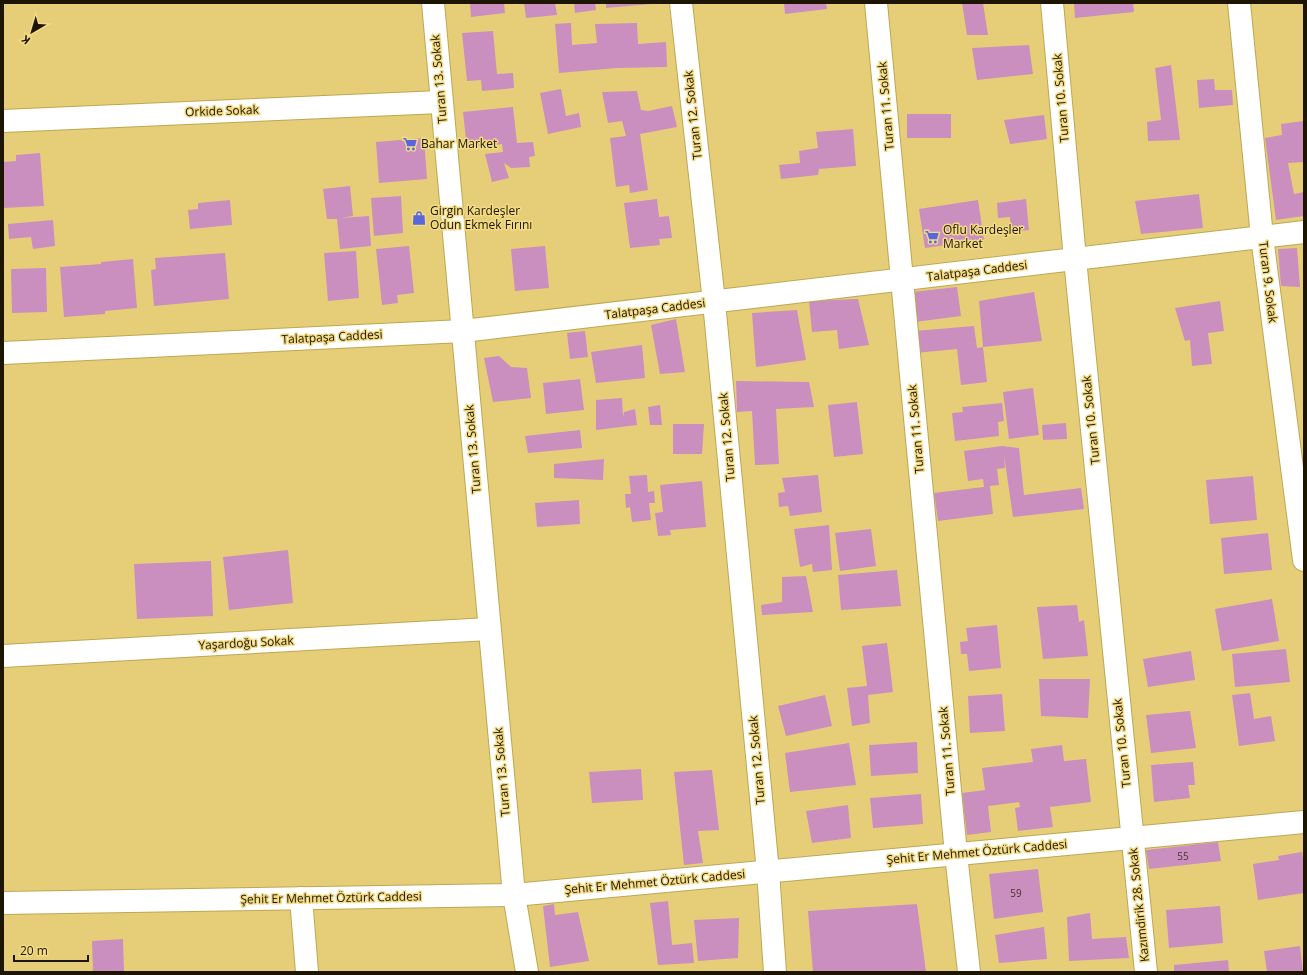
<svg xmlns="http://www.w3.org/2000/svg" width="1307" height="975" viewBox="0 0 1307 975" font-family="'Open Sans',sans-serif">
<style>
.building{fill:#ca8fbe}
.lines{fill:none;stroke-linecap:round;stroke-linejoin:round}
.minor-casing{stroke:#bea752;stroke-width:24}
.minor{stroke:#fff;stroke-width:22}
.labels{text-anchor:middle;stroke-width:3;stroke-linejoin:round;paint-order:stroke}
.number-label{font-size:10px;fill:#483430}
.street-label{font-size:12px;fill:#1d1500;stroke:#f3db86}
.poi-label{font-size:12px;fill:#1d1500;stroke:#f3db86;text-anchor:start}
</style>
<rect width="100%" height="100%" fill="#e6ce79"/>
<g class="building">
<polygon points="470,3 504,3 505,13 471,17"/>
<polygon points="524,3 555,3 557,15 526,18"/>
<polygon points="574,3 595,3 596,10 575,13"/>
<polygon points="606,3 651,3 651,4 606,8"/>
<polygon points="784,3 826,3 827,9 785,14"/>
<polygon points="962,3 983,3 988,35 967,35"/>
<polygon points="1074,3 1133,3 1134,12 1075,18"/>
<polygon points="571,23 572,45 597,43 595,24 637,23 638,44 666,42 667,67 617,68 559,73 555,24"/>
<polygon points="493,31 497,74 513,73 514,88 482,91 481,80 467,81 462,33"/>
<polygon points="1029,45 1033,74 977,80 972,48"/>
<polygon points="1171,65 1180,140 1148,141 1147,122 1161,120 1155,68"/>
<polygon points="1214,79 1215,90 1232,90 1233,105 1199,108 1197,80"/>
<polygon points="561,89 566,116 579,113 581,127 548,134 540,93"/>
<polygon points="637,91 641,110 648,111 672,106 677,127 640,134 648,190 630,193 629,185 616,187 610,138 626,136 622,121 608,123 602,92"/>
<polygon points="513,107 517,143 533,142 535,156 529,157 530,167 511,168 504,163 509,178 492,182 485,154 503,152 502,144 467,148 463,112"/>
<rect x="907" y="114" width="44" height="24"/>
<polygon points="1044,115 1047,139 1010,144 1004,120"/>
<polygon points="1304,121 1304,162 1288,163 1294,194 1304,192 1304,216 1276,220 1265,138 1282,135 1281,124"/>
<polygon points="853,129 856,166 819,169 818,175 781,179 779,165 800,163 799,151 818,148 816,132"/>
<polygon points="424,138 427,179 379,183 376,142"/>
<polygon points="40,153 44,206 3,208 3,162 16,161 16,155"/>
<polygon points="350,186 353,216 341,218 369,216 371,246 340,249 337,219 327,219 323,189"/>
<polygon points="1199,194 1203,228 1141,234 1135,201"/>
<polygon points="401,196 403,233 374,236 371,198"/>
<polygon points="657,199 659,217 669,216 672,238 659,239 660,245 630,248 624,203"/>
<polygon points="1026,199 1029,230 1011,232 1010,217 998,218 997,203"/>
<polygon points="230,200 232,225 190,229 188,210 198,209 198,203"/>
<polygon points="978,200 984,240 925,248 919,209"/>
<polygon points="53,220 55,246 33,249 31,237 9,239 8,224"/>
<polygon points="409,246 414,293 397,295 398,303 382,305 376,249"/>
<polygon points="545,246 549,288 515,291 511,249"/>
<polygon points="1297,248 1300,287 1281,286 1278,249"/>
<polygon points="356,251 359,298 328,301 324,253"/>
<polygon points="225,253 229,299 154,306 151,270 156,269 155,258"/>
<polygon points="133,259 137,308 105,311 105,314 64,317 60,267 101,264 101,262"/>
<polygon points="46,268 47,312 12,313 11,269"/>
<polygon points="957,287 961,316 915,322 912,292"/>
<polygon points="1034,292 1042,341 983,347 987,382 961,385 957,349 916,353 914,331 974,326 977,348 983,347 979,301"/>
<polygon points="858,299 869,345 839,349 837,330 812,332 809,301"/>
<polygon points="1220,301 1224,331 1208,333 1212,364 1192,366 1190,340 1185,341 1175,308"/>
<polygon points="797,310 806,360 756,367 752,313"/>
<polygon points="676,319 685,372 660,374 651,325"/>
<polygon points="585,331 588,357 570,359 567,333"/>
<polygon points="642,345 645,378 596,383 591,352"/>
<polygon points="499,356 511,367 527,368 531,398 493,402 484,358"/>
<polygon points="580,379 584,410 546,414 543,383"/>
<polygon points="736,381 809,382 814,407 776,409 779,464 755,465 752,411 737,412"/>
<polygon points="1033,388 1039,435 1009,439 1003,392"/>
<polygon points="622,398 623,417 624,412 635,409 637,425 596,430 596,400"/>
<polygon points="857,402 863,454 834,457 828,405"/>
<polygon points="1002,403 1004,421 998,422 999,436 955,441 952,413 963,412 962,407"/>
<polygon points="660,405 662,425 650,425 648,407"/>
<polygon points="1066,423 1067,439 1043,440 1042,425"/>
<polygon points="673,424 704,424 702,454 673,454"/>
<polygon points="580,430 582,448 528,453 525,436"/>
<polygon points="1002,446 1019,448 1024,495 1081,488 1084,509 1013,517 1004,455 1005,468 997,469 999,485 990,486 993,514 938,521 934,493 984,487 983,479 968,481 964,451"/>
<polygon points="604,459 603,480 554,478 554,464"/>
<polygon points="647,475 648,492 654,491 655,503 649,503 651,520 632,522 630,507 626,508 625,494 631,494 629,476"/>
<polygon points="818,475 822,512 790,516 788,506 779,507 778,493 785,492 782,478"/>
<polygon points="1253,476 1257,520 1210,524 1206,480"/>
<polygon points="702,481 706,527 670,530 671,535 658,536 655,513 663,512 660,485"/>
<polygon points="579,500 580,524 537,527 535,503"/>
<polygon points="829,525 832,570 813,572 812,564 800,567 794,529"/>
<polygon points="871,529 876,566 840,571 835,533"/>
<polygon points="1268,533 1272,570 1224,574 1221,538"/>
<polygon points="288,550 293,603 229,610 223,557"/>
<polygon points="211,561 213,616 137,619 134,564"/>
<polygon points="897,570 901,606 841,610 838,575"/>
<polygon points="806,576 813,612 762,615 761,605 782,602 782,577"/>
<polygon points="1272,599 1279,641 1222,651 1215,609"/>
<polygon points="1077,605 1079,622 1084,620 1088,656 1043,659 1037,607"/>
<polygon points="997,625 1001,668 969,671 967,654 961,654 960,642 968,641 966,628"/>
<polygon points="887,643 893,692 868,695 870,723 852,726 847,688 867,686 862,646"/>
<polygon points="1286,649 1290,682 1235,687 1232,654"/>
<polygon points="1191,651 1195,680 1148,687 1143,659"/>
<polygon points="1039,679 1090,679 1088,718 1041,716"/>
<polygon points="1250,693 1254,719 1271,716 1275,741 1239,746 1232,695"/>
<polygon points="1002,694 1005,731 970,733 968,696"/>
<polygon points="825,695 832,726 786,736 778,706"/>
<polygon points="1190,711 1196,748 1151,753 1146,715"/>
<polygon points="917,742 918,773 871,776 869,745"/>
<polygon points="849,743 856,785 790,792 785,753"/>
<polygon points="1062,745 1064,761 1086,759 1091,802 1050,807 1053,827 1018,831 1015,808 1020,807 1019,802 988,806 991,832 967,835 962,793 985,790 982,768 1033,762 1031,749"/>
<polygon points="1193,762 1195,785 1188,785 1190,798 1154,802 1151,765"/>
<polygon points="641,769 643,800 592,803 589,772"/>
<polygon points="712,770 719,830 698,831 703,863 684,865 674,772"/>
<polygon points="921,794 923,824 873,828 870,798"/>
<polygon points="848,805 851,838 812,843 806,811"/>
<polygon points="1218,842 1221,861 1149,869 1146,850"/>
<polygon points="1302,852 1304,867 1304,893 1258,900 1253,864 1279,860 1278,856"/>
<polygon points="1038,869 1043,912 994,919 989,874"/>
<polygon points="668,901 672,945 692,943 694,963 658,965 650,903"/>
<polygon points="554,904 555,915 578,912 589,961 550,967 543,906"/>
<polygon points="917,904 926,972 813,972 808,911"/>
<polygon points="1220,906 1223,943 1169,948 1166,910"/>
<polygon points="1090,913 1092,939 1126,937 1129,958 1069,961 1067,917"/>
<polygon points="739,918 738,958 698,961 694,920"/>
<polygon points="1044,927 1047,959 999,963 995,935"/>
<polygon points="123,939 124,972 93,972 92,941"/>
<polygon points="1300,946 1303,972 1267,972 1264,951"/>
<polygon points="1228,960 1229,972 1174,972 1174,965"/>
</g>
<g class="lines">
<defs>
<g id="minor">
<polyline points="433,3 514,895 527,972"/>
<polyline points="681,3 714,302 768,872 775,972"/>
<polyline points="876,3 956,854 969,972"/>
<polyline points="1052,3 1075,259 1146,972"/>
<polyline points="1239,3 1262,237 1304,560"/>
<polyline points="3,121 441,102"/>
<polyline points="3,353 463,331 1304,232"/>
<polyline points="3,656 489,629"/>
<polyline points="301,898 307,972"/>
<polyline points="3,903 514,895 1304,822"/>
</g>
</defs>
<use href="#minor" class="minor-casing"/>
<use href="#minor" class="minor"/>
</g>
<defs>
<symbol id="supermarket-bare" viewBox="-9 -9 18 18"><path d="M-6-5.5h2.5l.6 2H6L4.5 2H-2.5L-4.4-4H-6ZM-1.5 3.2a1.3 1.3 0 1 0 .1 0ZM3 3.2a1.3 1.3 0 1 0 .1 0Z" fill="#5967dd" stroke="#f3db86" stroke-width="2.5" paint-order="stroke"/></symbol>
<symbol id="shop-bare" viewBox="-9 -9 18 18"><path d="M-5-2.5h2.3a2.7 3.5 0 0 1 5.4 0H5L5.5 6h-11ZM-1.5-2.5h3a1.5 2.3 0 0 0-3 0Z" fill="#5967dd" stroke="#f3db86" stroke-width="2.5" paint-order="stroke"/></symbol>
</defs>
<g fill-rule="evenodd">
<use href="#supermarket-bare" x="400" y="134" width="20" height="20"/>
<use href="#shop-bare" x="409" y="208" width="20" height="20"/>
<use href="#supermarket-bare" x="922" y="227" width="20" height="20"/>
</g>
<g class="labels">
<g class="number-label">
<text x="1183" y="860">55</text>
<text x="1016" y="897">59</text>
</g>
<g class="street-label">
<text transform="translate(439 79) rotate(-95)" y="4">Turan 13. Sokak</text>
<text transform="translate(1061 98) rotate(-95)" y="4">Turan 10. Sokak</text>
<text transform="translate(886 106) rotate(-95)" y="4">Turan 11. Sokak</text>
<text transform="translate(222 111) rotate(-2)" y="4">Orkide Sokak</text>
<text transform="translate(693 115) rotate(-96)" y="4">Turan 12. Sokak</text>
<text transform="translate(977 271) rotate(-7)" y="4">Talatpaşa Caddesi</text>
<text transform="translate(1268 282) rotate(83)" y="4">Turan 9. Sokak</text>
<text transform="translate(655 309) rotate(-7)" y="4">Talatpaşa Caddesi</text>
<text transform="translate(332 337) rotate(-3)" y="4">Talatpaşa Caddesi</text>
<text transform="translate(1091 420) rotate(-96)" y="4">Turan 10. Sokak</text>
<text transform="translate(916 429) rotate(-95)" y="4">Turan 11. Sokak</text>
<text transform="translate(727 437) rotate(-95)" y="4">Turan 12. Sokak</text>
<text transform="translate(473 449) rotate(-95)" y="4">Turan 13. Sokak</text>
<text transform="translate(246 643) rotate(-3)" y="4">Yaşardoğu Sokak</text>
<text transform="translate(1122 743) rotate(-96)" y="4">Turan 10. Sokak</text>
<text transform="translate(947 751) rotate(-95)" y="4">Turan 11. Sokak</text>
<text transform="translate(757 760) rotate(-95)" y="4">Turan 12. Sokak</text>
<text transform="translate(502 772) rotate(-95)" y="4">Turan 13. Sokak</text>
<text transform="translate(977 852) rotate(-5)" y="4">Şehit Er Mehmet Öztürk Caddesi</text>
<text transform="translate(655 882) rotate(-5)" y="4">Şehit Er Mehmet Öztürk Caddesi</text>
<text transform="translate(331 898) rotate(-1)" y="4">Şehit Er Mehmet Öztürk Caddesi</text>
<text transform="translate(1139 905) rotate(-96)" y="4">Kazımdirik 28. Sokak</text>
</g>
<g class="poi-label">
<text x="421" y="148">Bahar Market</text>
<text x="430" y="215">Girgin Kardeşler<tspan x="430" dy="14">Odun Ekmek Fırını</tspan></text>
<text x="943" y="234">Oflu Kardeşler<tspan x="943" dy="14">Market</tspan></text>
</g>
</g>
<rect width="1307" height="975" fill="none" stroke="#1d1500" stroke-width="8"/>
<g transform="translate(32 32) rotate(218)" stroke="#f3db86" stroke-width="3" paint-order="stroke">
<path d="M0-3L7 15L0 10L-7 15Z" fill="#1d1500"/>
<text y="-6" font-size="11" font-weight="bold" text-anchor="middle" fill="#1d1500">K</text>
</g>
<path d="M14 955v6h74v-6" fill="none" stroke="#1d1500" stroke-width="2"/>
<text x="20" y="955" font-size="12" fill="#1d1500" stroke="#f3db86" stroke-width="3" paint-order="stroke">20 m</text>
</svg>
